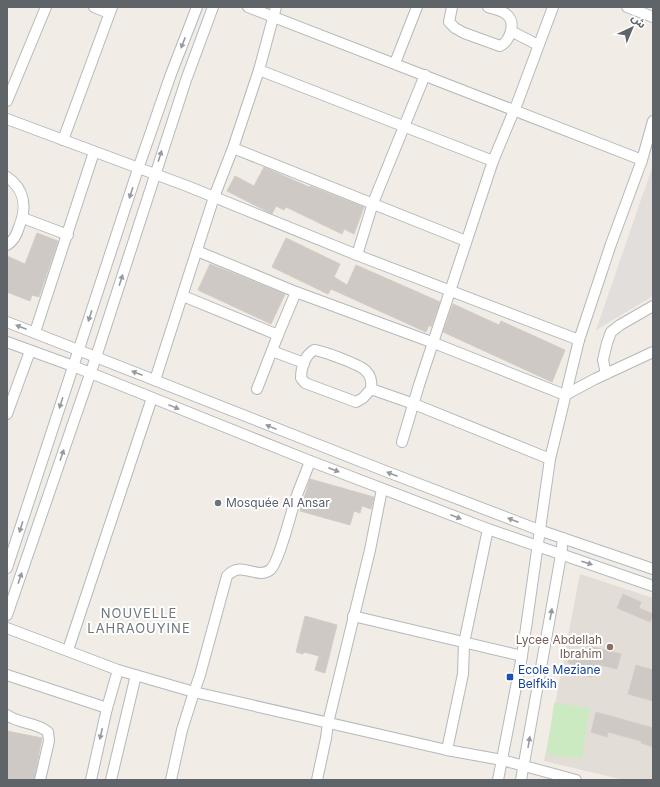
<svg xmlns="http://www.w3.org/2000/svg" width="660" height="787" viewBox="0 0 660 787" font-family="Inter,'Noto Sans Arabic',sans-serif">
<style>
.industrial{fill:#e2dedb}
.education{fill:#e3ddd7}
.green{fill:#cbeac2}
.building{fill:#cec9c5;stroke:#d6ccc4}
.lines{fill:none;stroke-linecap:round;stroke-linejoin:round}
.street-casing{stroke:#b4b9bc;stroke-width:12}
.street{stroke:#fff;stroke-width:10}
.oneway{fill:#969a9d}
.worship-dot{fill:#6b7280;stroke:#fff;stroke-width:1.5}
.education-dot{fill:#8d6e63;stroke:#fff;stroke-width:1.5}
.transit-dot{fill:#1a4fb4;stroke:#fff;stroke-width:1.5}
.labels{text-anchor:middle;stroke-width:4;stroke-linejoin:round;paint-order:stroke}
.worship-label{font-size:12px;fill:#5b616d;stroke:#fff;text-anchor:start}
.education-label{font-size:12px;fill:#785e54;stroke:#fff;text-anchor:end}
.transit-label{font-size:12px;fill:#164399;stroke:#fff;text-anchor:start}
.neighbourhood-label{font-size:13px;letter-spacing:1px;fill:#6f777a;stroke:#fff}
</style>
<rect width="100%" height="100%" fill="#f1ece6"/>
<polygon class="industrial" points="653,165 653,296 596,330"/>
<polygon class="education" points="580,574 653,598 653,780 624,780 544,761"/>
<polygon class="green" points="554,703 590,708 582,759 547,754"/>
<g class="building">
<polygon points="264,167 309,187 310,186 364,207 354,234 344,229 342,234 286,207 284,210 276,206 272,214 227,191 235,176 254,186"/>
<polygon points="37,233 58,241 39,297 32,295 30,301 7,292 7,256 25,264"/>
<polygon points="286,238 340,264 334,277 347,285 356,265 440,302 431,327 429,325 426,332 331,289 328,294 272,267"/>
<polygon points="210,264 285,294 271,324 198,290"/>
<polygon points="453,304 499,325 501,321 565,350 552,382 443,332"/>
<polygon points="310,479 374,497 371,509 362,506 360,513 354,511 350,525 300,511"/>
<polygon points="623,594 641,602 639,608 653,614 650,622 617,608"/>
<polygon points="305,616 337,625 325,673 315,670 319,656 304,652 303,654 296,652"/>
<polygon points="588,646 621,654 617,669 595,664 592,677 583,675 585,667 568,663 571,651 586,654"/>
<polygon points="636,665 653,670 653,701 628,694"/>
<polygon points="596,712 653,728 653,747 641,743 641,741 608,732 607,737 591,732"/>
<polygon points="7,731 42,738 34,780 7,780"/>
</g>
<g class="lines">
<defs>
<g id="street">
<polyline points="94,7 109,13"/>
<polyline points="248,7 642,160"/>
<path d="M452,7L449,22L455,28L464,33L500,46C510,41 517,22 506,14C501,10 494,9 488,7"/>
<polyline points="627,7 653,17"/>
<polyline points="511,31 538,45"/>
<polyline points="395,63 417,7"/>
<polyline points="259,70 493,161"/>
<polyline points="7,101 46,7"/>
<polyline points="7,119 187,186 357,255 579,340"/>
<polyline points="63,140 112,7"/>
<polyline points="233,148 466,241"/>
<path d="M7,177C25,189 27,208 19,227C17,234 14,241 7,245"/>
<polyline points="23,218 68,235"/>
<polyline points="197,251 296,292 434,343 565,395 595,379 653,352"/>
<polyline points="357,255 373,203 425,75"/>
<polyline points="183,296 278,335"/>
<polyline points="7,322 385,471 539,530 653,569"/>
<polyline points="35,332 94,152"/>
<polyline points="7,342 73,366 310,461 488,529 653,586"/>
<path d="M314,350C323,351 361,365 366,371C371,376 372,383 371,389L363,398L356,402L305,383L301,378C301,368 305,355 314,350Z"/>
<polyline points="272,351 304,363"/>
<polyline points="606,374 603,360 607,343 611,332 620,325 653,306"/>
<polyline points="155,380 214,197 233,148 259,70 276,7"/>
<polyline points="257,389 278,335 296,292"/>
<polyline points="371,389 414,404 550,459"/>
<polyline points="7,414 30,351"/>
<polyline points="402,442 419,385 493,161 518,101 553,7"/>
<polyline points="7,568 138,169 171,74 197,7"/>
<polyline points="7,615 96,357 186,80 213,7"/>
<polyline points="353,616 522,656"/>
<polyline points="7,628 118,670 194,692 447,750 502,760 576,780"/>
<polyline points="68,650 152,398"/>
<polyline points="7,675 107,708"/>
<path d="M7,715C19,724 36,722 48,732L49,741L40,780"/>
<polyline points="447,750 463,674 464,643 488,529"/>
<polyline points="91,780 107,708 118,670"/>
<polyline points="111,780 136,675"/>
<path d="M171,780L182,730L194,692L200,675L227,576C242,560 256,580 270,570C278,564 290,517 294,504C298,490 305,476 310,461"/>
<polyline points="317,780 326,738 328,723 370,550 382,489"/>
<polyline points="498,780 522,656 550,459 579,340 611,244 642,160 653,121"/>
<polyline points="521,780 561,555 563,538"/>
</g>
</defs>
<use href="#street" class="street-casing"/>
<use href="#street" class="street"/>
</g>
<defs><path id="oneway-solid" d="M-6-.8H1V-3.2L6.5 0L1 3.2V.8H-6Z"/></defs>
<g class="oneway">
<use href="#oneway-solid" transform="translate(183 43) rotate(111)"/>
<use href="#oneway-solid" transform="translate(160 156) rotate(-72)"/>
<use href="#oneway-solid" transform="translate(131 193) rotate(108)"/>
<use href="#oneway-solid" transform="translate(121 280) rotate(-72)"/>
<use href="#oneway-solid" transform="translate(90 316) rotate(108)"/>
<use href="#oneway-solid" transform="translate(21 327) rotate(-159)"/>
<use href="#oneway-solid" transform="translate(137 373) rotate(-159)"/>
<use href="#oneway-solid" transform="translate(61 403) rotate(108)"/>
<use href="#oneway-solid" transform="translate(174 407) rotate(22)"/>
<use href="#oneway-solid" transform="translate(271 427) rotate(-158)"/>
<use href="#oneway-solid" transform="translate(62 455) rotate(-71)"/>
<use href="#oneway-solid" transform="translate(334 470) rotate(21)"/>
<use href="#oneway-solid" transform="translate(392 474) rotate(-159)"/>
<use href="#oneway-solid" transform="translate(456 517) rotate(21)"/>
<use href="#oneway-solid" transform="translate(513 520) rotate(-159)"/>
<use href="#oneway-solid" transform="translate(21 527) rotate(108)"/>
<use href="#oneway-solid" transform="translate(587 563) rotate(18)"/>
<use href="#oneway-solid" transform="translate(20 578) rotate(-71)"/>
<use href="#oneway-solid" transform="translate(551 614) rotate(-80)"/>
<use href="#oneway-solid" transform="translate(101 734) rotate(103)"/>
<use href="#oneway-solid" transform="translate(529 742) rotate(-80)"/>
</g>
<circle class="worship-dot" cx="218" cy="503" r="4"/>
<circle class="education-dot" cx="610" cy="647" r="4"/>
<rect class="transit-dot" x="506" y="673" width="8" height="8" rx="2"/>
<g class="labels">
<g class="worship-label">
<text x="226" y="507">Mosquée Al Ansar</text>
</g>
<g class="education-label">
<text x="602" y="644">Lycee Abdellah<tspan x="602" dy="14">Ibrahim</tspan></text>
</g>
<g class="transit-label">
<text x="518" y="674">Ecole Meziane<tspan x="518" dy="14">Belfkih</tspan></text>
</g>
<g class="neighbourhood-label">
<text x="139" y="618">NOUVELLE<tspan x="139" dy="15">LAHRAOUYINE</tspan></text>
</g>
</g>
<rect width="660" height="787" fill="none" stroke="#5e6468" stroke-width="16"/>
<g transform="translate(632 28) rotate(44)" stroke="#ffffff" stroke-width="3" paint-order="stroke">
<path d="M0-3L7 15L0 10L-7 15Z" fill="#5e6468"/>
<text y="-6" font-size="11" font-weight="bold" text-anchor="middle" fill="#5e6468">ش</text>
</g>
</svg>
